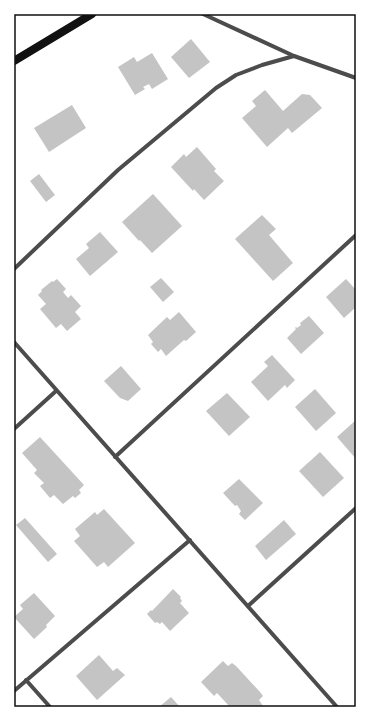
<svg xmlns="http://www.w3.org/2000/svg" width="370" height="721" viewBox="0 0 370 721" font-family="'Noto Sans',sans-serif">
<style>
.building{fill:#c4c4c4}
.lines{fill:none;stroke-linecap:round;stroke-linejoin:round}
.minor{stroke:#4c4c4c;stroke-width:4}
.secondary{stroke:#111;stroke-width:8}
.neatline{fill:none;stroke:#111;stroke-width:1.5}
</style>
<rect width="100%" height="100%" fill="#fff"/>
<g class="building">
<polygon points="191,39 210,62 189,78 171,57"/>
<polygon points="152,53 168,79 152,89 149,84 143,87 145,89 135,95 118,67 134,57 137,62"/>
<polygon points="265,90 283,111 302,94 310,95 322,108 292,133 288,128 267,147 242,118 256,106 252,101"/>
<polygon points="72,105 86,128 49,152 34,128"/>
<polygon points="197,147 216,169 214,171 224,181 204,200 194,189 193,191 171,167 184,154 186,157"/>
<polygon points="39,174 55,195 46,202 30,181"/>
<polygon points="153,194 182,226 152,253 140,240 139,241 122,222"/>
<polygon points="262,215 276,229 269,235 293,263 273,281 235,239"/>
<polygon points="100,232 118,252 90,276 76,259 89,248 86,244"/>
<polygon points="161,278 174,292 163,302 150,287"/>
<polygon points="57,279 66,289 63,292 68,298 71,295 81,306 75,312 81,319 67,331 61,324 56,328 40,309 46,304 38,295 42,291 41,290 52,281 53,282"/>
<polygon points="346,279 356,290 356,307 344,318 326,297"/>
<polygon points="179,312 196,332 186,341 184,340 166,356 161,349 158,352 151,344 153,342 148,335 167,317 170,320"/>
<polygon points="309,316 324,333 301,354 287,338 296,329 295,328 296,327 297,328 301,325 300,323"/>
<polygon points="272,355 295,380 287,388 285,385 268,401 251,382 268,366 264,362"/>
<polygon points="121,366 141,389 128,401 120,398 104,381"/>
<polygon points="315,389 336,413 316,431 295,407"/>
<polygon points="227,393 250,417 229,436 206,411"/>
<polygon points="356,420 356,459 337,437"/>
<polygon points="40,437 84,485 79,490 81,493 75,498 73,496 63,504 54,495 50,498 40,486 44,483 34,473 37,470 22,453"/>
<polygon points="320,452 344,478 323,497 299,471"/>
<polygon points="239,479 263,503 245,520 239,514 241,511 237,505 235,506 223,493"/>
<polygon points="104,509 135,543 108,567 104,562 97,567 74,541 80,536 75,529 95,512 97,515"/>
<polygon points="25,518 57,554 48,562 16,525"/>
<polygon points="284,520 296,534 266,560 255,546"/>
<polygon points="173,589 181,597 180,598 182,601 180,603 189,613 170,631 162,622 160,624 157,622 155,623 147,614 151,610 152,611"/>
<polygon points="34,593 55,616 46,625 47,627 34,639 14,617 23,609 20,605"/>
<polygon points="99,655 113,671 117,668 125,675 97,700 76,676"/>
<polygon points="223,661 228,666 232,663 236,666 260,692 263,696 259,700 263,706 262,707 230,707 217,693 214,696 201,682"/>
<polygon points="171,697 180,707 159,707"/>
</g>
<g class="lines">
<g class="minor">
<polyline points="203,14 294,56 356,78"/>
<polyline points="14,269 118,170 216,88 236,75 262,65 294,56"/>
<polyline points="14,342 337,707"/>
<polyline points="14,429 56,391"/>
<polyline points="115,457 356,235"/>
<polyline points="248,606 356,508"/>
<polyline points="26,680 50,707"/>
<polyline points="14,691 190,540"/>
</g>
<polyline class="secondary" points="14,61 92,14"/>
</g>
<rect width="370" height="721" fill="none" stroke="#ffffff" stroke-width="30"/>
<rect x="15" y="15" width="340" height="691" class="neatline"/>
</svg>
